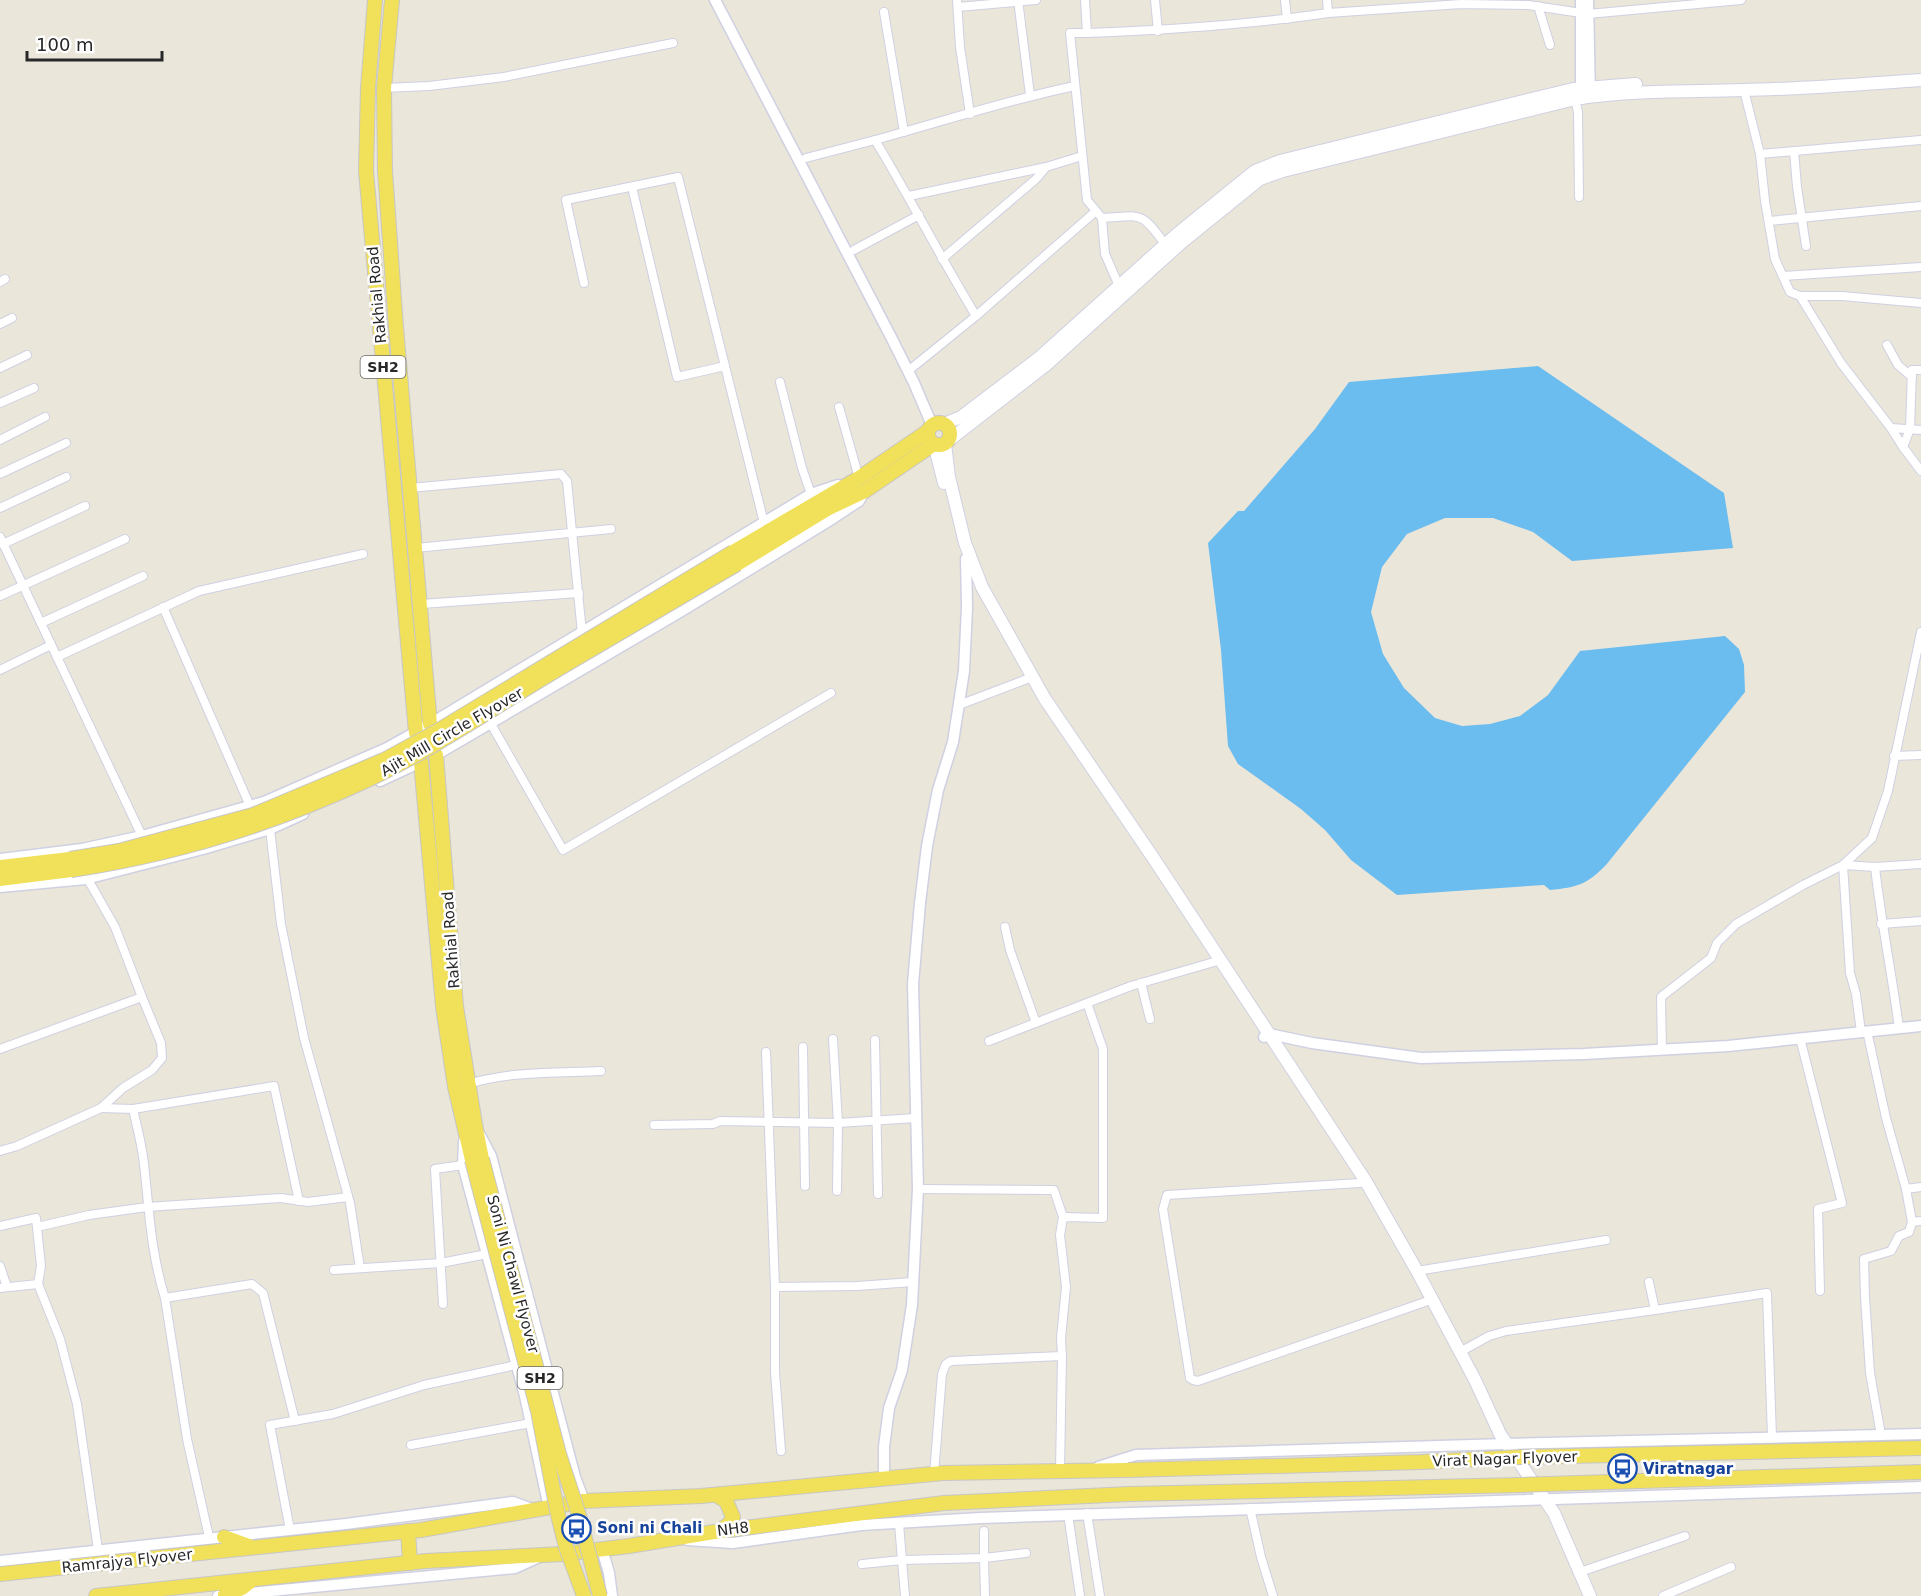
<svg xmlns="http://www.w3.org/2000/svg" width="1921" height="1596" viewBox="0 0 1921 1596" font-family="'DejaVu Sans',sans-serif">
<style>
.water{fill:#6bbcef}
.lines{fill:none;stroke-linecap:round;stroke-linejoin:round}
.minor-casing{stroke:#cfd0e2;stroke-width:10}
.tertiary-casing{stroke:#cfd0e2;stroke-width:13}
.secondary-casing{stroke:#cfd0e2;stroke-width:14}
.primary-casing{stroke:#c7c7c7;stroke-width:16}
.minor{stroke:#fff;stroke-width:8}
.tertiary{stroke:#fff;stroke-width:10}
.secondary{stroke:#fff;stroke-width:12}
.primary{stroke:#f1e059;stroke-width:14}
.primary-bridge-casing{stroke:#c7c7c7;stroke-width:16;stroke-linecap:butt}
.primary-bridge{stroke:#f1e059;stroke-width:14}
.labels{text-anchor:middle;stroke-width:5;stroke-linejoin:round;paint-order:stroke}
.shield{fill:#fff;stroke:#686868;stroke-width:1.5}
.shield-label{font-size:14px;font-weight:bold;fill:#282828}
.street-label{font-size:15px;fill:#282828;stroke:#fff}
.transit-label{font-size:15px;font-weight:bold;fill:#164399;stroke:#fff;text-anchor:start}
</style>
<rect width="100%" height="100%" fill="#ebe6da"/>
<path class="water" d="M1538,366L1724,493L1733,548L1572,561L1533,532L1493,518H1445L1407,534L1382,567L1371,612L1383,654L1404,688L1435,718L1462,726L1490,724L1520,716L1548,695L1580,651L1725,636L1739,649L1744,665L1745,692L1606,865C1586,885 1578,887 1550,890L1544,885L1397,895L1351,860L1325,830L1301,809L1238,764L1228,746L1221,650L1208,543L1238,511H1244L1315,429L1349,382Z"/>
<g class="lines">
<defs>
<g id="minor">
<polyline points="957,0 960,47 970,114"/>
<polyline points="1018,0 1030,95"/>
<polyline points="1085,0 1087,33 1070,33 1087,200 1102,218 1105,254 1119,286"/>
<polyline points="1155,0 1158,31"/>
<polyline points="1285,0 1287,19"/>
<polyline points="1538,6 1550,45"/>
<polyline points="958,7 1036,0"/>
<polyline points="884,12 904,132"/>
<polyline points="1328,13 1461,4 1528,5 1588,14 1741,0"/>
<path d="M1087,33C1168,30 1248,25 1328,13L1327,0"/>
<path d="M1075,86C1007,100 941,122 875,140C910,198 941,258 976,316L1096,211"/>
<polyline points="384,88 429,86 504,77 673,43"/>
<polyline points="1744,90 1760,154 1765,201 1775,259 1790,292 1800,296 1841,363 1891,428 1921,430"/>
<polyline points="1575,99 1578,112 1579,197"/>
<polyline points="1794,151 1797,187 1806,246"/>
<polyline points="1760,154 1921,140"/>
<polyline points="806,158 875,140"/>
<polyline points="632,187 677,377 725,366"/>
<polyline points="909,196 1046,167"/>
<path d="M1102,218C1142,216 1140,210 1165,244"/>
<polyline points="1769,221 1921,206"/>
<polyline points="854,250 919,215"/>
<polyline points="942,259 1036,179 1046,167 1082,156"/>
<polyline points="1783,276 1921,267"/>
<polyline points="0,282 5,279"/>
<polyline points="584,283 566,200 678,177 764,523"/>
<polyline points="1800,296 1842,296 1921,303"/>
<polyline points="0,324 12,318"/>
<polyline points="1887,345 1898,365 1912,377"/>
<polyline points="913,367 976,316"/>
<polyline points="0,368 27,355"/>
<polyline points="1921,370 1912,370 1910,429 1903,447 1921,471"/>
<polyline points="780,382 802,468 811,494"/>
<polyline points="0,403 34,388"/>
<polyline points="839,407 859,478"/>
<polyline points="1891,428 1903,447"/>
<polyline points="0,440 45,417"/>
<polyline points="0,474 66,443"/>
<polyline points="410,488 561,474 567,481 582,633"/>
<polyline points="0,508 66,477"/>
<polyline points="0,537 142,836"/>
<polyline points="3,544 85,506"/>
<polyline points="416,548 611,529"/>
<polyline points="0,596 125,539"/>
<polyline points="421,604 579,593"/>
<polyline points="163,607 250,806"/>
<polyline points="41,623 143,576"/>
<polyline points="57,657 199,591 363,554"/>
<polyline points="0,670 51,645"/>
<polyline points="959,705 1027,679"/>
<polyline points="491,724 563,850 831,693"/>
<polyline points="1894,756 1921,755"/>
<polyline points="270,829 281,924 304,1038 350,1203 360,1268"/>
<path d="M1875,867C1881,921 1892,974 1899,1028"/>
<polyline points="1881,924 1921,921"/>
<polyline points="1005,927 1010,950 1036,1023"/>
<polyline points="1141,983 1150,1019"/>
<polyline points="1867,1031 1886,1118 1906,1189 1921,1187"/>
<polyline points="1861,1032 1856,994 1850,973 1843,865 1872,838 1888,791 1921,632"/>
<polyline points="1800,1038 1842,1203 1818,1209 1820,1291"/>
<polyline points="833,1039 838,1123 837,1191"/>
<polyline points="875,1040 878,1194"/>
<polyline points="989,1041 1087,1003"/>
<polyline points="803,1047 805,1186"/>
<polyline points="0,1049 142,997 115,927 86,876"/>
<polyline points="1662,1050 1661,997 1711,958 1717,943 1736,924 1803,885 1843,865 1875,867 1921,864"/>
<polyline points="766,1052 775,1287 775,1372 781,1451"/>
<path d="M468,1084C510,1071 557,1073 601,1071"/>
<polyline points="101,1108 133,1109 274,1086 299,1201"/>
<path d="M133,1109C137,1127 142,1145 144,1164C149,1209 151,1254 165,1298L187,1439L209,1537"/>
<polyline points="654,1125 713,1124 720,1121 838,1123 916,1118"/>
<polyline points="0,1151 17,1146 101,1108 123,1088 152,1070 162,1058 161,1043 142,997"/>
<polyline points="1360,1183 1167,1195 1163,1209 1190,1378 1193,1380 1198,1381 1425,1302"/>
<polyline points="918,1189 1054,1190 1063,1217"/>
<polyline points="1906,1189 1912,1222 1921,1221"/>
<polyline points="0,1226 36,1218 41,1266 38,1284 60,1339 77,1404 98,1550"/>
<polyline points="37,1227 89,1215 147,1207 281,1198 308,1202 348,1197"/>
<polyline points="0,1266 7,1287"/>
<polyline points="334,1270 441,1263 487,1254"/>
<polyline points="1417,1271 1606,1240"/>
<polyline points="775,1287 857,1286 913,1282"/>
<polyline points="0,1288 38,1284"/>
<polyline points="165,1298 252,1284 263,1293 295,1421"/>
<polyline points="443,1304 435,1169 463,1165"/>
<polyline points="1655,1310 1767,1293 1772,1437"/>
<polyline points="1460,1352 1489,1336 1506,1331 1655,1310 1649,1282"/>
<polyline points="1881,1435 1870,1373 1865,1297 1864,1259 1891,1251 1899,1236 1909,1232 1912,1222"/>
<polyline points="411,1445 531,1423"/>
<polyline points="1060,1470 1062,1356 1061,1338 1066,1287 1060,1235 1063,1217 1103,1218 1103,1049 1087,1003 1131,986 1214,962"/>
<polyline points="934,1474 942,1374 946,1364 951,1361 1062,1356"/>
<polyline points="1250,1508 1261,1557 1273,1596"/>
<polyline points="1087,1513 1100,1596"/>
<polyline points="1068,1514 1080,1596"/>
<polyline points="899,1524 905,1596"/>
<polyline points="290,1530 270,1425 333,1414 424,1385 516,1365"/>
<polyline points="862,1564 902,1560 984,1558 984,1531"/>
<polyline points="1580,1572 1685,1536"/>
<polyline points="985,1596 984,1558 1026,1553"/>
<polyline points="1663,1596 1731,1567"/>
</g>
<g id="tertiary">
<polyline points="715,0 891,337 914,383 932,425"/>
<polyline points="1581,0 1581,95"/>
<polyline points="1588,0 1590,96"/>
<polyline points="430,724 811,494 838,485"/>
<polyline points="436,755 680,612 827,522 859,501 863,494"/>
<polyline points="380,781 421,762"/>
<polyline points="0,859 82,849 142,836 264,802 387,748 430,724 431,730"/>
<polyline points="0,887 86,879 203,849 270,829 303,814"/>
<polyline points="1264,1037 1269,1034 1312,1043 1421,1058 1584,1054 1728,1046 1921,1026"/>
<polyline points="480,1135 491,1156 575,1477 584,1501"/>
<polyline points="464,1141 463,1165 525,1396 549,1508"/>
<polyline points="1098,1467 1136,1455 1506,1444 1921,1434"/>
<polyline points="884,1479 884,1447 889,1408 902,1370 912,1305 918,1189 913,984 920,903 927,846 938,790 953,742 964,671 967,607 966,559 971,557"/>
<polyline points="687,1540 733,1543 861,1525 981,1518 1921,1487"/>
<polyline points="602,1549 609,1573 612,1596"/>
<polyline points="0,1561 346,1524 513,1502 535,1510"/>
<polyline points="218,1596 515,1568 539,1557"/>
</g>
<g id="secondary">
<polyline points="944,424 961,417 1040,357 1176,235 1255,171 1280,161 1573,89 1636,84"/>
<path d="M948,441L1046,365L1182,242L1260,179L1283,171L1575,99C1631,90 1687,92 1743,90C1803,89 1862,84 1921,80"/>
<polyline points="934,444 944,483"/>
<polyline points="945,444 949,477 965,543 982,587 1045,699 1154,859 1365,1180 1417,1271 1475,1380 1500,1434 1554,1513 1590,1596"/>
</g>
<g id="primary">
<polyline points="375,0 368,88 366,171 416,733"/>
<polyline points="392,0 384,88 385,171 396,327 430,724"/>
<circle cx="939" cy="434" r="11"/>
<polyline points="733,552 859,478 928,431"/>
<polyline points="737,564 827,509 865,491 934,444"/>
<polyline points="436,755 456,1006 475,1124 482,1159"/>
<polyline points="421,762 443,1007 455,1087 472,1160"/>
<polyline points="0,867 70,859"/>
<polyline points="0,879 71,870"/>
<polyline points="716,1495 726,1501 733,1517 730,1523 720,1531"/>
<polyline points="408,1531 410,1563"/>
<polyline points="224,1537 249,1546"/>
<polyline points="0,1574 421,1530 584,1501 701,1496 943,1473 1128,1470"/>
<polyline points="225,1595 242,1588 252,1580"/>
<polyline points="96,1596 426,1561 563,1554 629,1546 720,1531 944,1503 1129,1494"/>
</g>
</defs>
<use href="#minor" class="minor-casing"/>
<use href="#tertiary" class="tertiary-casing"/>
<use href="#secondary" class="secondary-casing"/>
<use href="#primary" class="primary-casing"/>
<use href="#minor" class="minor"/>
<use href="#tertiary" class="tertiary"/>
<use href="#secondary" class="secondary"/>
<use href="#primary" class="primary"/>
<defs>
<g id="primary-bridge">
<polyline points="70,859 119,851 253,815 384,760 434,733 733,552"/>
<path d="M71,870C171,855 270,825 361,783C433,750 497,705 565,665C622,631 680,598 737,564"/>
<polyline points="482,1159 559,1454 578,1512 600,1596"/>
<polyline points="472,1160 538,1411 558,1515 566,1547 584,1596"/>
<polyline points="1128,1470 1422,1462 1521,1457 1921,1448"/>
<polyline points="1129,1494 1520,1485 1921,1472"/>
</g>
</defs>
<use href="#primary-bridge" class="primary-bridge-casing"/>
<use href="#primary-bridge" class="primary-bridge"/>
</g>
<defs>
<symbol id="bus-ring" viewBox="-11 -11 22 22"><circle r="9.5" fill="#fff" stroke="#1a4fb4" stroke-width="1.5"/><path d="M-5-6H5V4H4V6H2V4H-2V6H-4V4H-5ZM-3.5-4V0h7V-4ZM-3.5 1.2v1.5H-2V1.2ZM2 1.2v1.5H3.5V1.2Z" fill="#1a4fb4"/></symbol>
</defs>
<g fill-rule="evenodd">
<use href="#bus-ring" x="1606" y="1452" width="33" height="33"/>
<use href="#bus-ring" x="560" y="1512" width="33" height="33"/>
</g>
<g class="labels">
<g class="shield">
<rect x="360.5" y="356" width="45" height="22" rx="4.5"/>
<rect x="517.5" y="1367" width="45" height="22" rx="4.5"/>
</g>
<g class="shield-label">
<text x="383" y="372">SH2</text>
<text x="540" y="1383">SH2</text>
</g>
<g class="street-label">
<text transform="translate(377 295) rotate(-95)" y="5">Rakhial Road</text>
<text transform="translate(452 732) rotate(-30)" y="5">Ajit Mill Circle Flyover</text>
<text transform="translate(451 940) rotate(-94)" y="5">Rakhial Road</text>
<text transform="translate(513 1274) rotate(75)" y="5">Soni Ni Chawl Flyover</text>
<text transform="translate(1505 1459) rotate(-2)" y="5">Virat Nagar Flyover</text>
<text transform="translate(733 1529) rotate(-7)" y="5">NH8</text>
<text transform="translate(127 1561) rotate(-6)" y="5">Ramrajya Flyover</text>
</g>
<g class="transit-label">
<text x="1643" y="1474">Viratnagar</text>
<text x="597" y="1533">Soni ni Chali</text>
</g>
</g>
<path d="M27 51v9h135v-9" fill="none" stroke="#282828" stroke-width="3"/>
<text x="36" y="51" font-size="18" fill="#282828" stroke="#ffffff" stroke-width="4.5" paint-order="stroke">100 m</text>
</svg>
